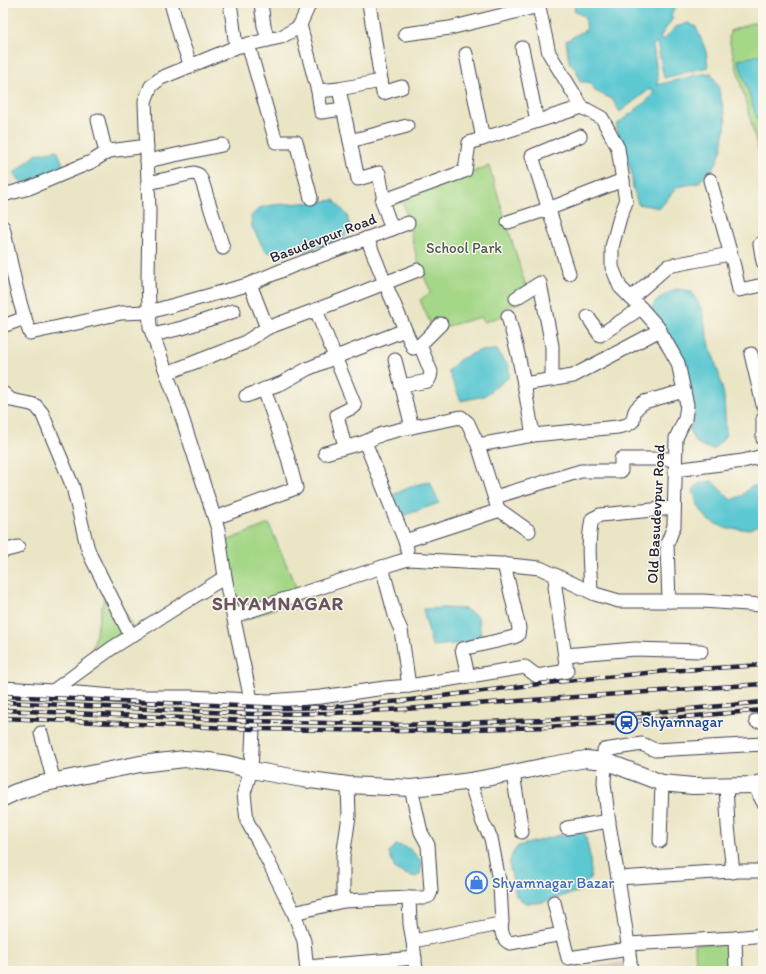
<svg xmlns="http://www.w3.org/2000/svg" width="766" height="974" viewBox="0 0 766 974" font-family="Itim,sans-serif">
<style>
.industrial{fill:#d0c0bc}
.green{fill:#a4d787;stroke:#637c61}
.water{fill:#5bc8d2;stroke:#3e7586}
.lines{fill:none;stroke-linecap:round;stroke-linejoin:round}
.minor-casing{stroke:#403f50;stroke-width:15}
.major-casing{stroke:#403f50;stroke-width:18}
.minor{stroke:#fff;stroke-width:13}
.major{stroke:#fff;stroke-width:16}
.rail-casing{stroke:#22223b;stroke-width:4.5}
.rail{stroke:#fbf7ec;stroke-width:3;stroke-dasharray:9;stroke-linecap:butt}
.labels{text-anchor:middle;stroke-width:3;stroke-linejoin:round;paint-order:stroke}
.street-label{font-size:15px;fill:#22223b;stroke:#fbf7ec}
.park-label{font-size:15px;fill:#495852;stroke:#fbf7ec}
.transit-label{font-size:15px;fill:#164399;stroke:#fbf7ec;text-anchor:start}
.shop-label{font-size:15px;fill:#366cbe;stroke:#fbf7ec;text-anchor:start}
.district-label{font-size:19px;font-weight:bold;letter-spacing:1px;fill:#695461;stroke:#fbf7ec}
</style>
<rect width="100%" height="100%" fill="#fbf7ec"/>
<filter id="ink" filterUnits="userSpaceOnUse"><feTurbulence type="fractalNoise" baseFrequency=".025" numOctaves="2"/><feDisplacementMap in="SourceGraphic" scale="8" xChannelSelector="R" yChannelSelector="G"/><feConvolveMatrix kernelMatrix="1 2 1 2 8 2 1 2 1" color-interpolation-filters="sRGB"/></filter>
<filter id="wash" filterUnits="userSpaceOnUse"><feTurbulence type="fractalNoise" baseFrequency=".012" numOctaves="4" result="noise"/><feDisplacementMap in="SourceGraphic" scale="16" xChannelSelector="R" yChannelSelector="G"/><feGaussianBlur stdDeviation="0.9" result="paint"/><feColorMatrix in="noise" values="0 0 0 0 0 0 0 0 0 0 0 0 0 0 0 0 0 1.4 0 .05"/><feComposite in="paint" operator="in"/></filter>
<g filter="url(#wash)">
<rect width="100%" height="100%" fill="#eae5c5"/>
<polygon class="industrial" points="627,961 628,971 564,971"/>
<g class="green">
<polygon points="763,19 763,164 762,164 729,39 730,31"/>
<polygon points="489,166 527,290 521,295 522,302 503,308 505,315 484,322 481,317 433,330 420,300 431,292 418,263 402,198"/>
<polygon points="269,524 301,599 243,621 216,545"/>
<polygon points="107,584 135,630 90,660"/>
<polygon points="730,943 731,971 696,971 695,944"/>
<polygon points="412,963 412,971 310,971"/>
</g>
<g class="water">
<polygon points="576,3 674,3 675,8 671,15 673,18 660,37 662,41 676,27 688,23 696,27 706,51 708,67 664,78 657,42 653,46 658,78 657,85 696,75 711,73 718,86 726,121 722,148 716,164 698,183 677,187 660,208 638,204 633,188 631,170 623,150 616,125 648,100 654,92 650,89 620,112 612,99 595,91 589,82 580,82 577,71 569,62 566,41 587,29 585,18 574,10"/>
<polygon points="763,54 763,137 738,60"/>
<polygon points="57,150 65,169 25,187 14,173 37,154"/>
<polygon points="334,200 347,215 350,227 345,237 328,244 306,251 286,249 275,254 265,251 252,227 251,216 259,208 273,205 317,202"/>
<path d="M676,289L691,291L701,308L710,346L719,374L724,396L726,434L721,442L713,449C699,446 694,443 689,429L694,419L693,404L651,311L654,303L666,294Z"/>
<polygon points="497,350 501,357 509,366 509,377 484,396 461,401 448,371 459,360 478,351"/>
<polygon points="712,481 731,500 741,496 751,486 763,486 763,524 749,529 728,529 709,521 698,506 693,490 698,484"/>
<polygon points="430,482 439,503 400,517 390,496 415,485"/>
<polygon points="443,608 465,609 478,617 481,635 466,643 432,646 423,609"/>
<polygon points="576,831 585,834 590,856 591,877 581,891 539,903 525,903 516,896 509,863 513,853 518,846"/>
<path d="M396,845C410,846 414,853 422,862L420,874L416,877L405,874L395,869L389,853Z"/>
</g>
</g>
<g filter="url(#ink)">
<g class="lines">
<defs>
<g id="minor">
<polyline points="171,3 181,39 191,66"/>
<polyline points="230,3 233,23 236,47"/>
<polyline points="261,3 264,26 268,40"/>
<polyline points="369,3 383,93 402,87"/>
<polyline points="538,3 549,53 582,107 602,118 618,148 626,202 620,217 612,247 612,267 620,287 641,308 657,326 678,363 687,405 685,419 676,438 674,526 667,544 669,601"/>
<polyline points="300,25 318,91 321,112 343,109"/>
<polyline points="405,34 450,28 539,6"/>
<polyline points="248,44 276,142 296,142 311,198"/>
<polyline points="522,48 537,121"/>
<polyline points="466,54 483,139"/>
<polyline points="339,89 358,179 379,173 384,201"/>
<polyline points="318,91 339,89 381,81"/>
<polyline points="98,120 106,153"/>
<polyline points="350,141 407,126"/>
<polyline points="147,161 222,145"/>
<polyline points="710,180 734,266 739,290 763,285"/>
<polyline points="148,183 194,173 199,175 202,181 223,248"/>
<polyline points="3,195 29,188 91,162 109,151 147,146"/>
<polyline points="508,222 548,209 623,180"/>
<path d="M3,227C11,263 17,299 30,333L77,323L121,313L149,312L247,285L290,267L392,229L382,201L465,171L469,143L582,107"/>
<polyline points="392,229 408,223"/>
<polyline points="367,238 385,283 413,348 420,345 441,324"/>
<polyline points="760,244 763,262"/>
<polyline points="569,273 532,156 580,136"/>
<polyline points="250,284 267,328 342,300 418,270"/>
<polyline points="516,298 540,283 552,346 552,380"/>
<polyline points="631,298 668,266 730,254"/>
<polyline points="316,310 355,406 337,415 345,447"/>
<polyline points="508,316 518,354 524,384"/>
<polyline points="588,317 600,335 641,308"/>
<polyline points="3,326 25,318"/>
<polyline points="153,335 182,328 234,311"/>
<polyline points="751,354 763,405"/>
<polyline points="395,360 412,427"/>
<polyline points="167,373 244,343 267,328"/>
<polyline points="401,386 428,381 430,377 431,372 420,345"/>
<polyline points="3,393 11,400 31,404 36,406 42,413 73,487 87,546 91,557 131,636"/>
<polyline points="246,396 282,383 307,369 336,357 405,330"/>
<polyline points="763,419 763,439"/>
<path d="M533,435L618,427L627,425L633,421C634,410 635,409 644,402L684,391"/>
<polyline points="325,453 365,442"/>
<polyline points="675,470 743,461 763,456"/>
<polyline points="495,497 581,471 621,471 621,459 675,459"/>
<polyline points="498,509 529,531"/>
<polyline points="215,518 296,488 288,458 264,389"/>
<polyline points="405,541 497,511 498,509 478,445 533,435 524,384 573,376 660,330"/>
<polyline points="407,549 405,541 365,442 382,434 402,429 461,417 468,423 478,445"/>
<polyline points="3,551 18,547"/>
<path d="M591,591C590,568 587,542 592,519L600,515L674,508"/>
<polyline points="234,616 382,567 408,559 500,564 540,568 595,594 619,601 702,601 763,605"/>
<polyline points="565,655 635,649 701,651"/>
<polyline points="468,676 462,649 514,637 518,635 519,628 504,564"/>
<polyline points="409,686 525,667 537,676 567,671 555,587 557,576"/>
<polyline points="3,688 53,691 112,648 225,577"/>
<polyline points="53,691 126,697 190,697 269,701 321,697 385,688 409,686 401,630 396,619 382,567"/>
<polyline points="756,721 763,720"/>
<polyline points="41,733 54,782"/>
<polyline points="513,773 522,832"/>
<polyline points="470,781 483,823 491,838 500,886 502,922 501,927"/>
<polyline points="726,785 728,826 733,872"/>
<polyline points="754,785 763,802"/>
<polyline points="567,828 609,821"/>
<polyline points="660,841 662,783"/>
<polyline points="618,878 731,871 763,871"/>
<polyline points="409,898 410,924 413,941 416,971"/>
<polyline points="343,901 343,857 349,816 348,785"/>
<polyline points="554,902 568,958 629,949"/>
<polyline points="294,913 343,901 409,898 423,898 429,896 431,891 428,845 421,832 411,788"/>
<polyline points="735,938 736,971"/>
<path d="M413,941L495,925L501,927C502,934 503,940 510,943L563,934"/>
<polyline points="628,944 735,938 763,935"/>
<polyline points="307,967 415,958"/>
<polyline points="307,971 304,941 294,913 259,843 247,821 244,793 251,770 253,729 251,700 225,577 218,529 178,405 150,327 148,281 149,210 145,101 151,86 161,78 236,47 281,37 299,27 310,3"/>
<polyline points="631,971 628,944 618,878 609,824 604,783 605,761 604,750 642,744 655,750 763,744"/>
</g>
<polyline id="major" points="3,798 16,792 41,784 140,764 185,759 209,761 228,764 251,770 303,779 348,785 411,788 448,784 470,781 513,773 546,766 586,759 605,761 662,783 693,786 754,785 763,782"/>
</defs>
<use href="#minor" class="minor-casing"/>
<use href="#major" class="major-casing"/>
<use href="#minor" class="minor"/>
<use href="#major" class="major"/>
<defs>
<g id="rail">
<polyline points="3,696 284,708 333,707 402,701 556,682 667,671 763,665"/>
<polyline points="3,702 252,714 333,713 404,709 763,684"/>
<polyline points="3,710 253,721 402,725 545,720 626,715 763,702"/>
<polyline points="3,718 253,729 402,731 546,727 626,722 763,710"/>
</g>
</defs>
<use href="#rail" class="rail-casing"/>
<use href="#rail" class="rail"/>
</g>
</g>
<defs>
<symbol id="station-ring" viewBox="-11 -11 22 22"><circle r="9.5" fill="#fbf7ec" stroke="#1a4fb4" stroke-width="1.5"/><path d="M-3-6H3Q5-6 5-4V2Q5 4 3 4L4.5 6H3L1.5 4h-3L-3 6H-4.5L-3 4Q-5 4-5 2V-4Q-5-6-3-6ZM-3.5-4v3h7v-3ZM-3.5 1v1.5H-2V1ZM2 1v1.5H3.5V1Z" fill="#1a4fb4"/></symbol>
<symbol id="shop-ring" viewBox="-11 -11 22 22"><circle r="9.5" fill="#fbf7ec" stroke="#3f7fe0" stroke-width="1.5"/><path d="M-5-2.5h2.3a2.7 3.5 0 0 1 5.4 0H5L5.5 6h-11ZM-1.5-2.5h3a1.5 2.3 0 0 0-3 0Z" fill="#3f7fe0"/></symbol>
</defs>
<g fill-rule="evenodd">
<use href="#station-ring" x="614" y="710" width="25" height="25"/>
<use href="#shop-ring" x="464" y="870" width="25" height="25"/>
</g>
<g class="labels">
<g class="street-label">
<text transform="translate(323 238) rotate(-21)" y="5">Basudevpur Road</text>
<text transform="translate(656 514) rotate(-87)" y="5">Old Basudevpur Road</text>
</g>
<g class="park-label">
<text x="464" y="253">School Park</text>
</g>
<g class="transit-label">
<text x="642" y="727">Shyamnagar</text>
</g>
<g class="shop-label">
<text x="492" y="888">Shyamnagar Bazar</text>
</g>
<g class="district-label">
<text x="278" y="610">SHYAMNAGAR</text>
</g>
</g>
<rect width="766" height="974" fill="none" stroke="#fbf7ec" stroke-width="16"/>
</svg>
